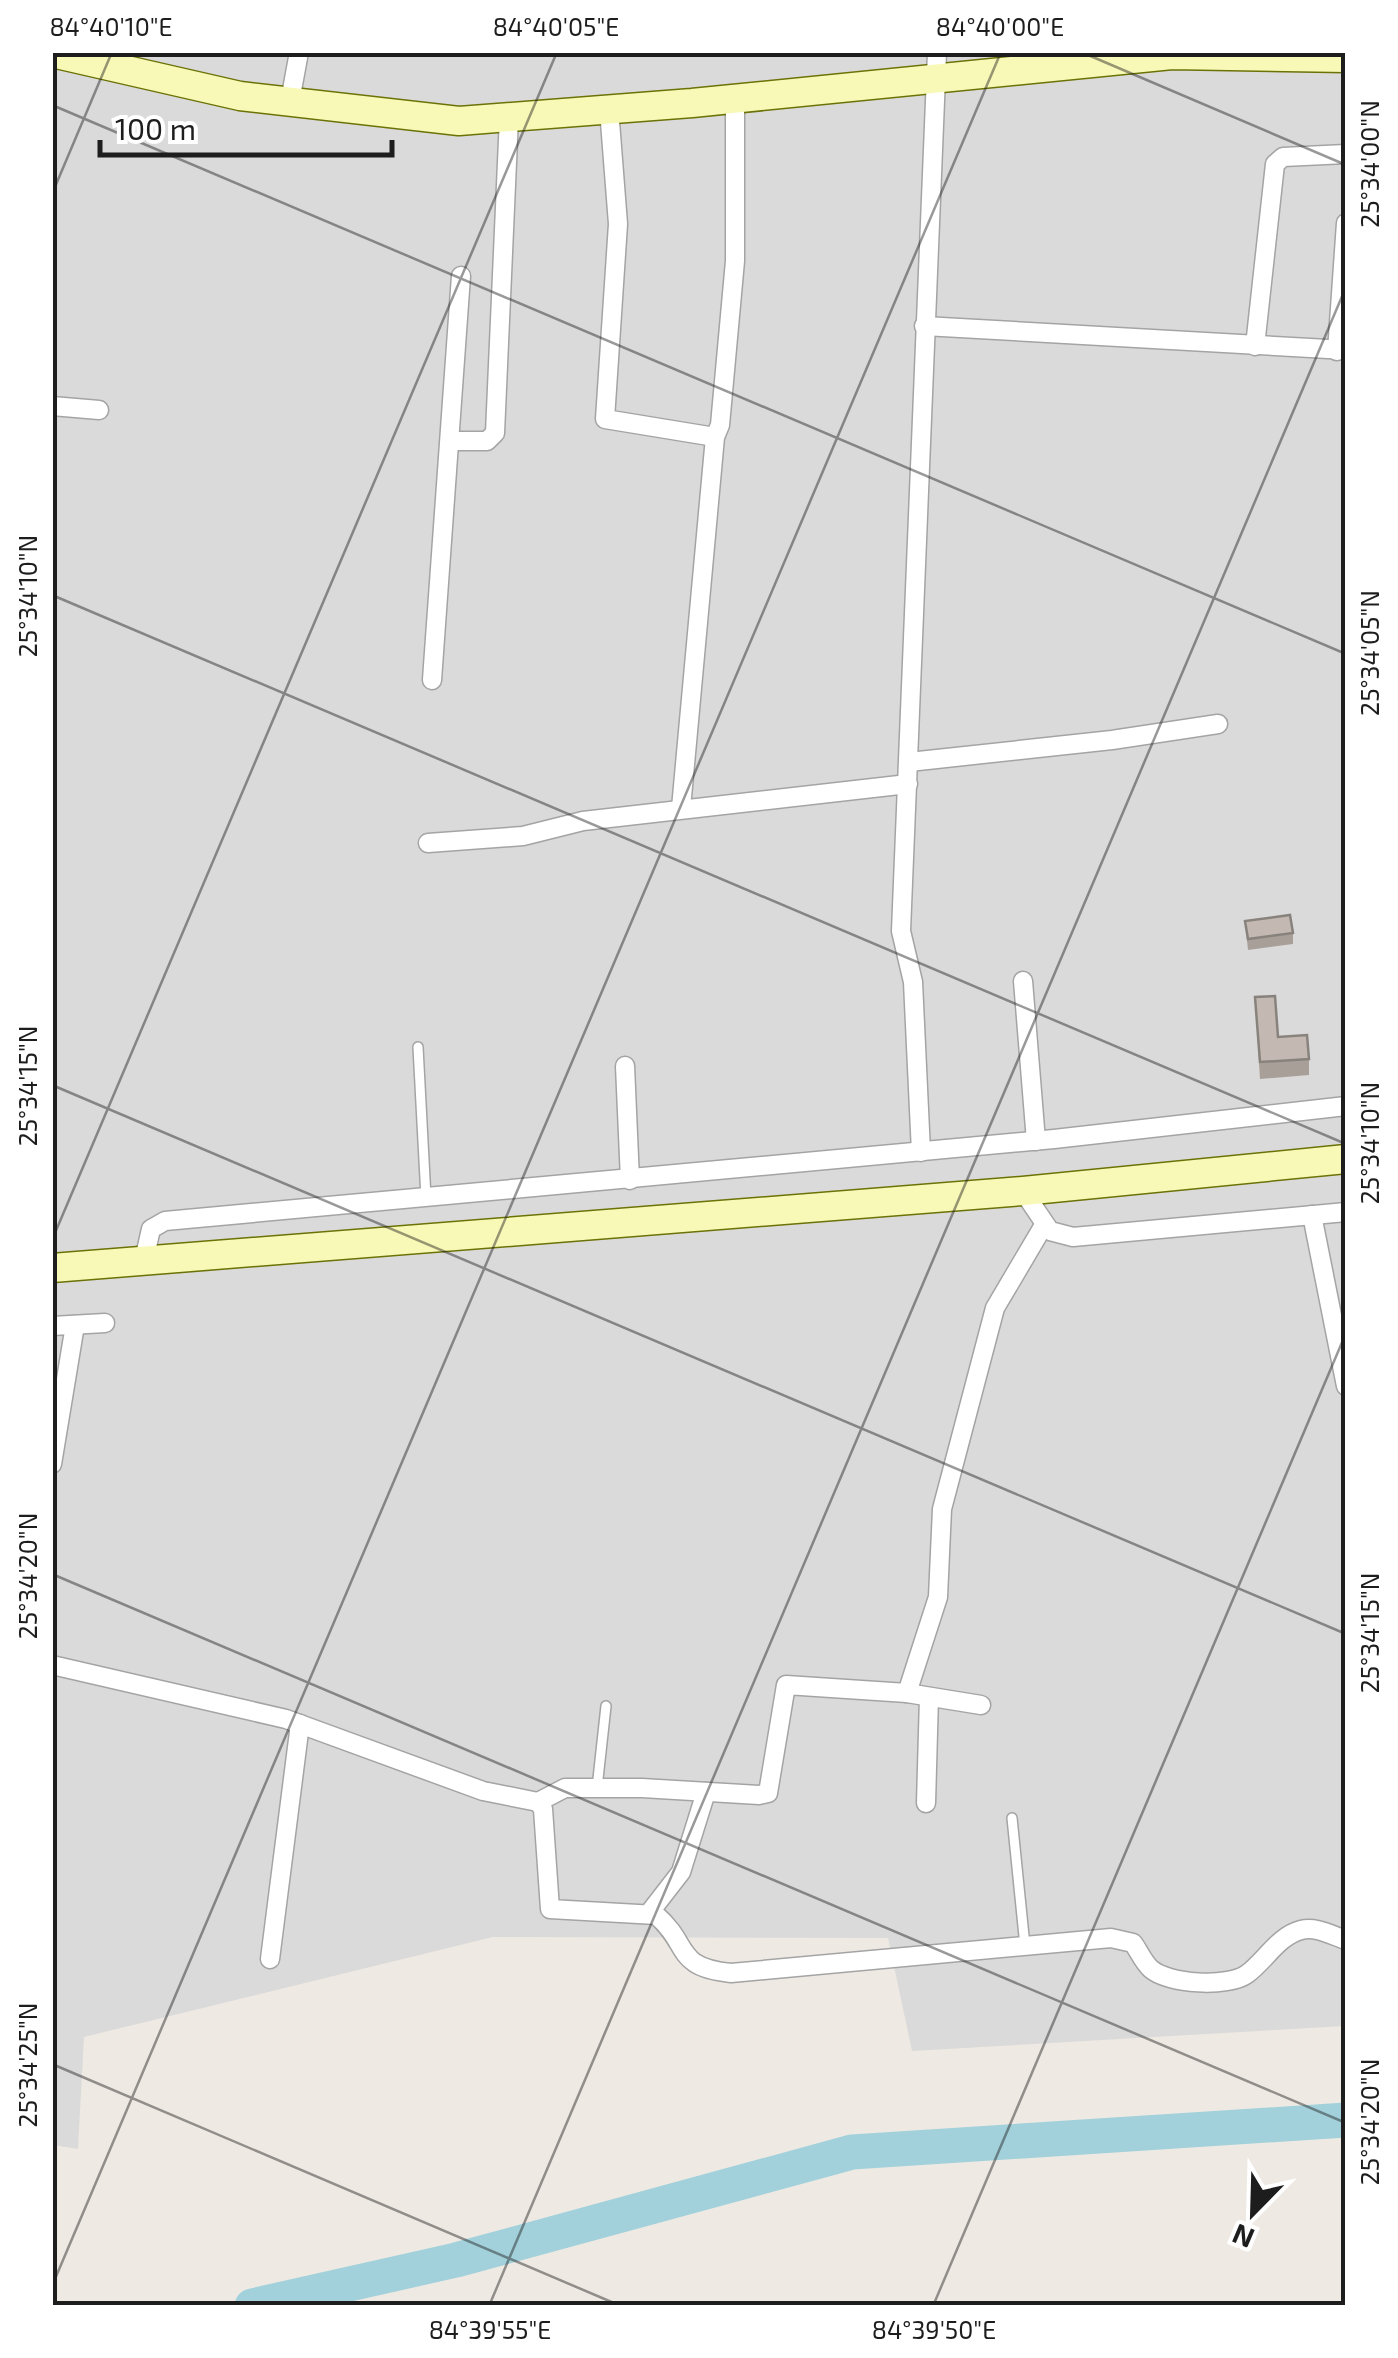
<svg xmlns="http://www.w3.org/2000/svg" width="1398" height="2358" viewBox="0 0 1398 2358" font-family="'Exo 2',sans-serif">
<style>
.residential{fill:#dbdada}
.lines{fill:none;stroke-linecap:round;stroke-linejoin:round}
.river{stroke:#a3d1db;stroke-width:35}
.lane-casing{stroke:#a4a4a4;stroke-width:12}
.street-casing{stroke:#a4a4a4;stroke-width:21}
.secondary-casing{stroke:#6b7206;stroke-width:31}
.lane{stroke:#fff;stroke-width:9}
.street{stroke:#fff;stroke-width:18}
.secondary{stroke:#f8f8b7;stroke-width:28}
.wall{fill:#a89f99}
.building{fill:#c3b9b2;stroke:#88827d;stroke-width:2.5}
.ticks{fill:none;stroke:#1d1d1d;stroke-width:2.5;stroke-opacity:0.45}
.neatline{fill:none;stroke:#1d1d1d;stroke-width:4}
.ticks-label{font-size:25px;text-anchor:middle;fill:#1d1d1d}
</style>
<rect width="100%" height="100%" fill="#eeeae3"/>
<polygon class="residential" points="53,53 1345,53 1345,2026 912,2051 888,1938 493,1937 84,2037 78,2149 53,2145"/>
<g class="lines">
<polyline class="river" points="252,2306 456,2260 852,2152 1346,2120"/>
<defs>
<g id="lane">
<polyline points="418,1047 426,1198"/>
<polyline points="597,1788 606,1706"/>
<polyline points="1012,1818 1025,1946"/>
</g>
<g id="street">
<polyline points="290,101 299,52"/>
<polyline points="609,109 618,224 605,419 715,437"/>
<polyline points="924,326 1346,350"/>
<polyline points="1255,346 1275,164 1283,157 1346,154"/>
<polyline points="1337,351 1346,223"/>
<polyline points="52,406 99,410"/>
<polyline points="451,441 487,441 495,433 509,117"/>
<polyline points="432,680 461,276"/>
<polyline points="909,762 1112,740 1218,724"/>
<polyline points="681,808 715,437 720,425 735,261 735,98"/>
<polyline points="428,843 523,836 583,821 908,784"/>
<polyline points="1023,981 1036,1141"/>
<polyline points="625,1066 630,1180"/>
<polyline points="921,1152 913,982 901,931 937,52"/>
<polyline points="1023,1191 1050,1231 1073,1237 1346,1212"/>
<polyline points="1312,1215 1346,1386"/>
<polyline points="144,1260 151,1229 165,1221 1054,1139 1346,1106"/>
<polyline points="52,1326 105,1323"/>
<polyline points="52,1464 75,1325"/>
<path d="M52,1665L286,1719L483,1791L538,1802L543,1809L550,1909L656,1915C691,1945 673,1967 731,1973L1111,1938L1133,1943C1139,1951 1143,1962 1151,1969C1168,1984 1228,1988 1247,1974C1265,1961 1278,1936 1301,1930C1316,1926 1331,1935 1346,1940"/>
<polyline points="907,1693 938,1597 942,1509 995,1308 1044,1225"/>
<polyline points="538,1802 565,1788 642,1788 759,1795 768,1793 786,1685 907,1693 981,1705"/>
<polyline points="926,1803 929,1697"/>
<polyline points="650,1912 681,1872 706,1792"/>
<polyline points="270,1959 300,1724"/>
</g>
<g id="secondary">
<polyline points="52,53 240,96 459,121 692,103 1172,55 1346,58"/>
<polyline points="52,1268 1023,1191 1346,1159"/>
</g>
</defs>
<use href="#lane" class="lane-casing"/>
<use href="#street" class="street-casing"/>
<use href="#secondary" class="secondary-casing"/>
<use href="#lane" class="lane"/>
<use href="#street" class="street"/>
<use href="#secondary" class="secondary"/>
</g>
<g class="wall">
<polygon points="1245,921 1293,933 1293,944 1248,950"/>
<polygon points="1255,997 1278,1037 1309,1059 1309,1075 1260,1079"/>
</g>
<g class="building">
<polygon points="1290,915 1293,933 1248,939 1245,921"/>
<polygon points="1275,996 1278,1037 1307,1035 1309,1059 1260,1062 1255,997"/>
</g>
<path class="ticks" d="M1081,52L1346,165M52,105L1346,654M52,194L112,52M52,595L1346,1144M52,1085L1346,1634M52,1240L557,52M52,1574L1346,2123M52,2064L621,2306M52,2286L1001,52M489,2306L1346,287M933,2306L1346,1333"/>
<rect width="1398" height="2358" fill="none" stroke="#ffffff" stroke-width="110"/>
<g transform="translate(1253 2213) rotate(203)" stroke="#ffffff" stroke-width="8" paint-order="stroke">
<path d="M0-8L18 38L0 25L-18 38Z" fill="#1d1d1d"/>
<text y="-15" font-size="28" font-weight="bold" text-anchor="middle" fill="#1d1d1d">N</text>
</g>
<path d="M100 140v15h292v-15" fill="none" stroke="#1d1d1d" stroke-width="5"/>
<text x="115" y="140" font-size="30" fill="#1d1d1d" stroke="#ffffff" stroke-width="8" paint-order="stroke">100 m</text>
<rect x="55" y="55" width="1288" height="2248" class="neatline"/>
<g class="ticks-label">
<text x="111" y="36">84°40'10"E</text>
<text x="556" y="36">84°40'05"E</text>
<text x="1000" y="36">84°40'00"E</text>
<text transform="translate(1370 164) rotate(-90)" y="9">25°34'00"N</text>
<text transform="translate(28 596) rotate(-90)" y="9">25°34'10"N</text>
<text transform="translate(1370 653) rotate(-90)" y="9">25°34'05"N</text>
<text transform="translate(28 1086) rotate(-90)" y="9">25°34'15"N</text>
<text transform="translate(1370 1143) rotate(-90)" y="9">25°34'10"N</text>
<text transform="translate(28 1576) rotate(-90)" y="9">25°34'20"N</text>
<text transform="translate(1370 1633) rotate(-90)" y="9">25°34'15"N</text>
<text transform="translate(28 2065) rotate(-90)" y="9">25°34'25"N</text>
<text transform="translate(1370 2122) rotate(-90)" y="9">25°34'20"N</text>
<text x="490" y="2339">84°39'55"E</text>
<text x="934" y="2339">84°39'50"E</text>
</g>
</svg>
